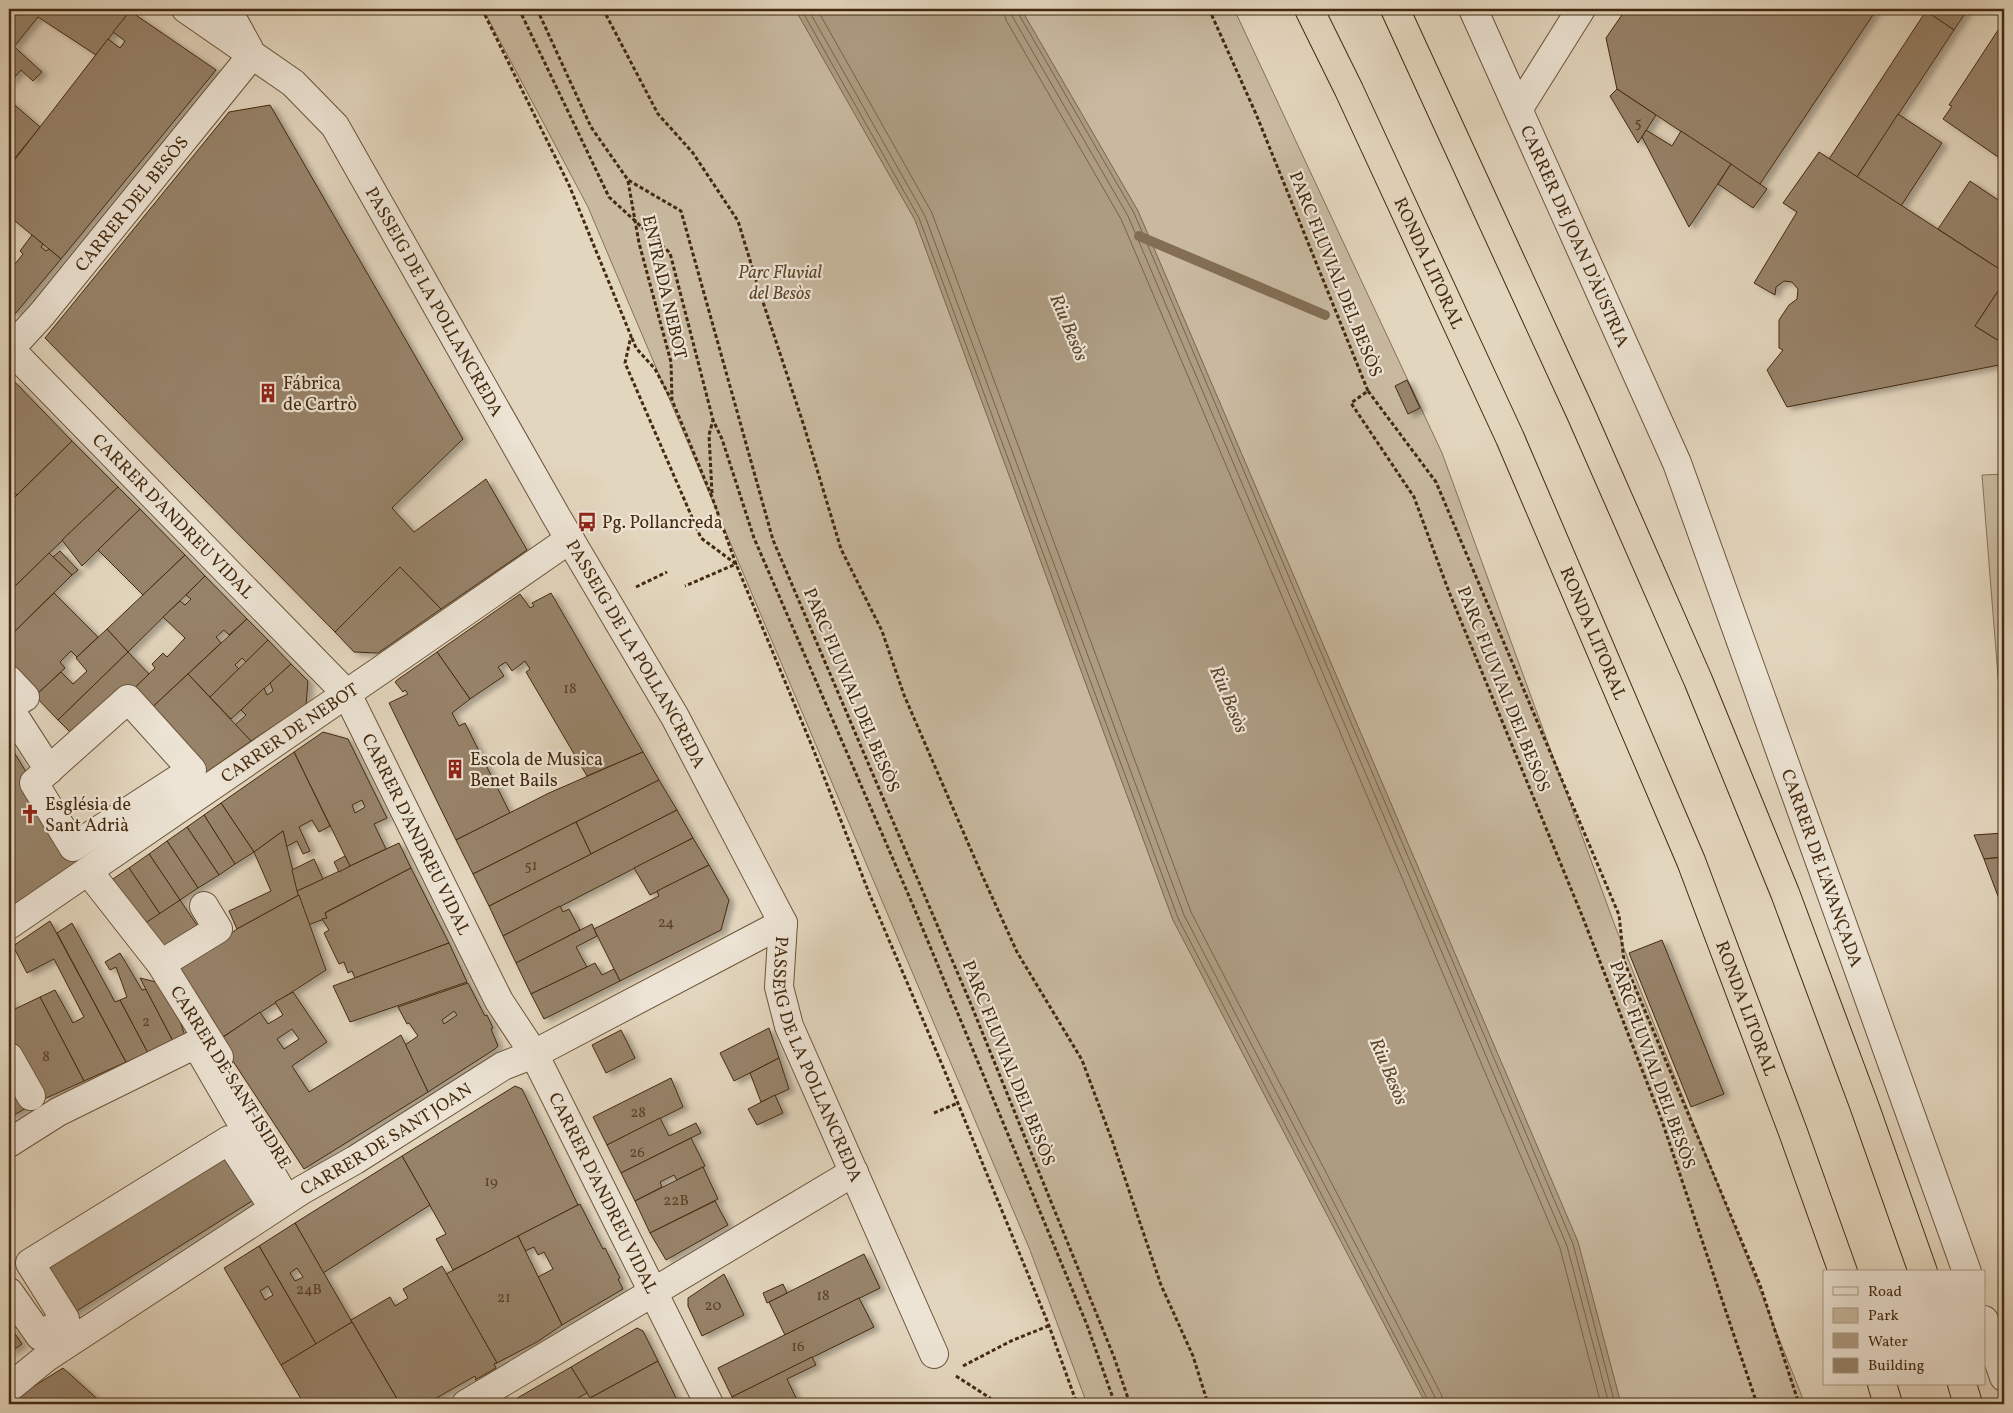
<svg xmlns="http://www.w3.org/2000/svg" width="2013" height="1413" viewBox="0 0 2013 1413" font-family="Vollkorn,serif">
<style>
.green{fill:#c8b9a0;stroke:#867257}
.water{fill:#ad9c82;stroke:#836e54}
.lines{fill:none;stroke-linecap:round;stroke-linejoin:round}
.shore{stroke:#786348;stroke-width:1}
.stream{stroke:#836e54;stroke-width:10}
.building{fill:#97836a;stroke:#442a0e;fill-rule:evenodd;filter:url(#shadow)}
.street-casing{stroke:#6c553a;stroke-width:30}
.highway-casing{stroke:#442a0e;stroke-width:30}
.path{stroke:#442a0e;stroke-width:3;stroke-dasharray:4 2.5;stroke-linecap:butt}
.street{stroke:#ede4d5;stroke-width:28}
.highway{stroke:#e3d6be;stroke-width:28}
.labels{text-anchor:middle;stroke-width:4.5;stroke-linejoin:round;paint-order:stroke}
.number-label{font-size:15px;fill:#594025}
.street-label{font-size:18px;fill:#442a0e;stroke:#ede4d5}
.park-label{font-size:18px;font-style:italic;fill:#5e472b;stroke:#ede4d5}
.poi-label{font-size:18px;fill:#442a0e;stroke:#ede4d5;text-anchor:start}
.water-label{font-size:19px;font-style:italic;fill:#5e462b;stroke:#ede4d5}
</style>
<defs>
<filter id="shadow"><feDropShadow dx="5.5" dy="3" stdDeviation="2.5" flood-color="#0004"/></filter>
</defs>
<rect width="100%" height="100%" fill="#e3d6be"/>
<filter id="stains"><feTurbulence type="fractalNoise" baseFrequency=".004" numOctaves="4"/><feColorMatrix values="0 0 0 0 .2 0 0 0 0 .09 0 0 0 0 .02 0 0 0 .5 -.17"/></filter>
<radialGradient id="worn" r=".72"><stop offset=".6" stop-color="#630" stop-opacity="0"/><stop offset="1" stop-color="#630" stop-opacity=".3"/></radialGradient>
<g class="green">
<polygon points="483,9 795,9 915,220 1173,920 1426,1404 1087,1404 1030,1250 588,207"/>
<polygon points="1021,9 1234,9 1442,453 1615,926 1805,1404 1621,1404 1578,1242 1138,211"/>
<polygon points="2004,474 2004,752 1982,475"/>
</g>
<polygon class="water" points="795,9 1021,9 1138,211 1578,1242 1621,1404 1426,1404 1173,920 915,220"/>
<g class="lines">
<g class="shore">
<polyline points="801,9 919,218 1178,918 1430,1404"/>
<polyline points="808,9 925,216 1184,915 1435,1397 1436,1404"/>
<polyline points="817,9 932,213 1191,912 1441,1394 1444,1404"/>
<polyline points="1003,9 1006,20 1121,219 1560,1248 1601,1404"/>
<polyline points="1011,9 1012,16 1128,216 1567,1246 1609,1404"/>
<polyline points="1017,9 1018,13 1134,213 1573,1244 1615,1404"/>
</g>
<polyline class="stream" points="1139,236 1325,315"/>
</g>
<g class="building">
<polygon points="9,9 127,9 130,11 96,55 38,17 14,47 9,42"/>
<polygon points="1626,9 1877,9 1760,184 1617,89 1606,38"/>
<polygon points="1928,9 1968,9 1954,30 1926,11"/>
<polygon points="130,11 216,70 61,259 9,216 9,167 108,39 120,48 125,41 113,32"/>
<polygon points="1926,11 1954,30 1857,177 1829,159"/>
<polygon points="2004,21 2004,161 1943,119 1952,106 1949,105"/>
<polygon points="9,42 42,72 33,81 21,70 9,84"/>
<polygon points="1617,89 1656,115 1638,143 1610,96"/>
<polygon points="9,100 40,127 15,158 9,152"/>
<polygon points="270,105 463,439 392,508 414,532 486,479 527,550 441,609 400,567 335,632 45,338 229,112"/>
<polygon points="1898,114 1942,143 1901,206 1857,177"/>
<polygon points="1646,130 1672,146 1681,131 1731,164 1689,227 1642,137"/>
<polygon points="1819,152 2004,272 2004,282 1975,326 2004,344 2004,364 1787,407 1767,370 1783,350 1779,348 1779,320 1789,305 1797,299 1798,289 1792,282 1784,281 1776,287 1775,295 1754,283 1797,212 1783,203"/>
<polygon points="1731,164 1767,189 1753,208 1718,184"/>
<polygon points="1970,181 1998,200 2004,190 2004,272 1938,229"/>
<polygon points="32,235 43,244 41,247 46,251 49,249 61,259 15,314 9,311 9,274 10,272 9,266 12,262 15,264 23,254 20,251"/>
<polygon points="2004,282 2004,344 1975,326"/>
<polygon points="13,380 72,441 17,495 9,488 9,385"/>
<polygon points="1407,380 1420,408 1408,414 1395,386"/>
<polygon points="72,441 118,487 9,592 9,503"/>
<polygon points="118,487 140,509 82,566 62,540"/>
<polygon points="9,488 17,495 9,503"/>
<polygon points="140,509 185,555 143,595 98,550"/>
<polygon points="60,551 78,570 72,575 53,557"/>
<polygon points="49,553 72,575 9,637 9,592"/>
<polygon points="185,555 205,576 128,652 107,629"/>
<polygon points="400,567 441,609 378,653 354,652 335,632"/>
<polygon points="205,576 247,619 229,635 224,630 216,637 221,643 145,714 127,695 155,668 152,664 163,653 167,657 185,638 163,617 180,601 185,605 191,599 186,595"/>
<polygon points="54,593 98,637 77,657 71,651 60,662 65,668 35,696 9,670 9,637"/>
<polygon points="551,593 643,752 587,776 526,672 530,669 525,661 512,671 506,662 498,667 504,676 470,699 437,652 520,594 530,608 534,606 532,603"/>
<polygon points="247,619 268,640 246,662 242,658 235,665 239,669 210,697 188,674"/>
<polygon points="107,629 128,652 58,720 35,696 61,672 73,684 87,671 76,658"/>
<polygon points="268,640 291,664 231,719 210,697"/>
<polygon points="128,652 149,674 79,741 58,720"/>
<polygon points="437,652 470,699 452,713 459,726 465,723 510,813 456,840 389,703 408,694 405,690 403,692 395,682 397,680"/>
<polygon points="291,664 308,681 306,705 251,741 235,725 246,715 241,710 264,688 267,695 273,691 270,683"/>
<polygon points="188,674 251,741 201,776 145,714"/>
<path d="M323,732L348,739L387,818L374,824L386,849L350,866L294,752ZM362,800L365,807L355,813L352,805Z"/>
<polygon points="9,744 80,860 9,908"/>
<polygon points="294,752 330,826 319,832 312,820 299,827 310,851 303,854 297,841 286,847 283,831 254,852 221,803"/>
<polygon points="643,752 659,780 473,874 456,840 549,793"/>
<polygon points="659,780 677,810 591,854 576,822"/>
<polygon points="221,803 254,852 235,864 204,815"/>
<polygon points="677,810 693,838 503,936 489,906"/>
<polygon points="204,815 235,864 219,875 187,827"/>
<polygon points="576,822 591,854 489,906 473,874"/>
<polygon points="187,827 219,875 198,888 167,841"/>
<polygon points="283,831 299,895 237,929 229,911 271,891 254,852"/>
<polygon points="2004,833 2004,857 1984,859 1974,835"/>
<polygon points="693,838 709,865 650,895 634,868"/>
<polygon points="167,841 198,888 180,900 149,854"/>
<polygon points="399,843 411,868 328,911 325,913 327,918 308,925 297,891"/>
<polygon points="149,854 180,900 160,914 129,868"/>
<polygon points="345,856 350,866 339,872 334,862"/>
<polygon points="2004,857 2004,912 1984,859"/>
<polygon points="314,859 323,879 297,891 292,870"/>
<polygon points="709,865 729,900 721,930 620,981 594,929 659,896 657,891"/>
<polygon points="129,868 160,914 141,926 110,881"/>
<polygon points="411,868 449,943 355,978 352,971 348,973 344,962 339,964 324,933 329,930 322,919 327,918 325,913"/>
<polygon points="299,895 326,970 218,1040 172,971 212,947 237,929"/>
<polygon points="180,900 203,934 159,953 141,926"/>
<polygon points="560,906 563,912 569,909 580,930 516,963 503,936"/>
<polygon points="50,921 126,1062 84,1081 40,997 55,990 73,1023 84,1017 54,959 27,973 13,946"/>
<polygon points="72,923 115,1002 120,1000 148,1053 126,1062 57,933"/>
<polygon points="592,924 597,936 576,947 587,967 531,994 516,963"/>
<polygon points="1662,940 1724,1094 1691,1107 1629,953"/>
<polygon points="449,943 467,982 350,1022 333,986"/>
<polygon points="120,953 142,990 146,989 173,1041 148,1053 120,1000 127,997 116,967 110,970 105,962"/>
<polygon points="595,963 602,975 614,969 620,981 544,1019 531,994"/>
<polygon points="140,978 168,985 185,1036 173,1041"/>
<path d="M468,983L485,1016L487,1015L493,1028L491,1029L498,1046L495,1049L428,1092L405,1045L418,1036L409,1023L407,1024L398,1007ZM454,1011L457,1015L444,1024L442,1020Z"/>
<path d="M293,992L327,1042L292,1066L309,1092L401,1035L428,1092L304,1169L219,1040L260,1012L268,1024L283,1015L275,1002ZM292,1029L299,1039L284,1049L277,1039Z"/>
<polygon points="40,997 84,1081 44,1099 9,1032 9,998 15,1009"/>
<polygon points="769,1028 779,1058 734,1081 720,1053"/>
<polygon points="621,1030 635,1058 606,1073 592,1045"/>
<polygon points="779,1058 789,1089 761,1102 750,1073"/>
<polygon points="9,1073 28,1107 9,1118"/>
<polygon points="671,1078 683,1107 607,1145 593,1117"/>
<polygon points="515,1086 522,1089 578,1205 453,1270 436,1239 446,1234 402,1156"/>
<polygon points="775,1095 783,1113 757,1125 748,1109"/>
<polygon points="660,1118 669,1136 696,1123 701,1133 621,1173 607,1145"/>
<polygon points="691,1138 705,1166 677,1180 674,1175 660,1182 662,1187 635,1201 621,1173"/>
<polygon points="227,1144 260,1196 67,1317 34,1265"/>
<polygon points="402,1156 430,1205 323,1273 295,1223"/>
<polygon points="703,1167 718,1199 650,1233 635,1201"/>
<polygon points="715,1201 728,1225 666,1260 650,1233"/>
<polygon points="580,1204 603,1249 605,1248 620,1278 618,1279 623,1289 562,1325 538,1277 553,1269 544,1252 538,1255 534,1247 525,1251 518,1236"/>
<path d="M295,1223L352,1322L316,1344L259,1246ZM297,1268L303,1277L295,1281L290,1273Z"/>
<polygon points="518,1236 562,1325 537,1342 497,1363 446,1274"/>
<path d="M259,1246L316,1344L281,1365L224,1268ZM268,1286L273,1295L265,1300L260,1291Z"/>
<polygon points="864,1254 880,1288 785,1335 769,1302"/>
<polygon points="442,1266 497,1363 494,1364 496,1368 475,1380 476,1379 475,1376 426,1404 400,1404 351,1320 390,1297 395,1306 408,1298 403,1289"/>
<polygon points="724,1274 744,1315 702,1336 688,1306 688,1298"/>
<polygon points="783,1284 787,1293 767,1303 763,1293"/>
<polygon points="859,1298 874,1327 732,1397 718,1368"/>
<polygon points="352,1322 400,1404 304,1404 281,1365"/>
<polygon points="9,1325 22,1344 9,1353"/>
<polygon points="637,1328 643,1331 658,1361 590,1398 571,1367"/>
<polygon points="812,1357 816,1365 787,1379 799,1404 736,1404 732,1397"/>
<polygon points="658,1361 679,1404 579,1404 616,1384"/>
<polygon points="571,1367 587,1393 567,1404 507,1404"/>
<polygon points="63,1368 103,1404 19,1404 15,1398"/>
</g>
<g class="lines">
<defs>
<g id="street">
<path id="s1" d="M186,9L293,83L335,126L556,516L675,717L783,923L779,987L789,1026L934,1354"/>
<polyline points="227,9 249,49"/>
<path id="s2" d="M1473,9L1677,463L1967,1272"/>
<polyline points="1519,108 1581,9"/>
<path id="s3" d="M9,348L347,694L499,1001L534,1054L709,1404"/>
<path id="s4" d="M9,350L42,314L252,55"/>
<polyline points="9,680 25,697 9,707"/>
<polygon points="128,699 192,770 73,847 34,783"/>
<polyline points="9,708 49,770"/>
<polyline points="92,876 161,964 219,1057"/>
<path id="s5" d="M9,925L384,668L570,539"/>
<polyline points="161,964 218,929 204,906"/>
<polyline points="9,1057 31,1096"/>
<polyline points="9,1143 58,1112 196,1044 279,1187 265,1195 229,1140 30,1263 65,1319 40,1336 9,1292"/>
<polyline points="1984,1320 2004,1377"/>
<path id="s6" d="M9,1388L47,1357L302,1190L355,1160L503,1066L534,1054L783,923"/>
<polyline points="466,1404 854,1172"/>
</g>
<g id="highway">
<path id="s7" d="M1309,9L1349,90L1510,438L1691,861L1793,1132L1843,1272"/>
<polyline points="1395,9 1581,414 1698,680 1785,893 1864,1105 1923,1272"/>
<polyline points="1882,1384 1888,1404"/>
<polyline points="1962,1384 1968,1404"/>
</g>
</defs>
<use href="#street" class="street-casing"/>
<use href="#highway" class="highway-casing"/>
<g class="path">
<polyline points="482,9 569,185 631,336 625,363 701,538 736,564 814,751 869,893 943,1067 1048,1323 1077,1404"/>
<polyline points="519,9 609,197 670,253 713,420 722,439 754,538 912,903 1087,1325 1115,1404"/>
<polyline points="537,9 591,127 628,180 681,211 773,540 970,1002 1114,1357 1130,1404"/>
<polyline points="603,9 658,114 693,153 738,221 760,293 804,426 841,549 882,631 904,695 978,866 1017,952 1082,1060 1113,1143 1161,1285 1193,1356 1208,1404"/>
<polyline points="1209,9 1256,114 1368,391 1351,403 1414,497 1449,592 1583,918 1662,1121 1757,1404"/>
<polyline points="628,181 639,243 671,362 672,400 712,497 736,564 685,586"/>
<polyline points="632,338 636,348 655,369 671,399"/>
<polyline points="1368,391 1436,482 1619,915 1624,961 1760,1285 1799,1404"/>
<polyline points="712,493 709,435 713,420"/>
<polyline points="636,587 667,572"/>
<polyline points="934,1113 958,1103"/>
<polyline points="963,1366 1011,1341 1048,1326"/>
<polyline points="956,1376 990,1398 993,1404"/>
</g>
<use href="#street" class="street"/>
<use href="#highway" class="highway"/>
</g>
<defs>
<symbol id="building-bare" viewBox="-9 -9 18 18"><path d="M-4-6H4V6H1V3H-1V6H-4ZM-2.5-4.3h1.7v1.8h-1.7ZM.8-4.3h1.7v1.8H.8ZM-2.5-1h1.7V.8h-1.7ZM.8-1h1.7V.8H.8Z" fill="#8f2418" stroke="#ede4d5" stroke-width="2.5" paint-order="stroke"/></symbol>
<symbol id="bus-bare" viewBox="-9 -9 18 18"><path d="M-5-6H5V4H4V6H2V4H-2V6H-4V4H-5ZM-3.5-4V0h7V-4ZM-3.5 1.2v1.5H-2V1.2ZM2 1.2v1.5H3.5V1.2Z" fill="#8f2418" stroke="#ede4d5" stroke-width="2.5" paint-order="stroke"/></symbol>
<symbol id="church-bare" viewBox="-9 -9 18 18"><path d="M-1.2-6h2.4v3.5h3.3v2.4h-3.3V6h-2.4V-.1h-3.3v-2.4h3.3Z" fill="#8f2418" stroke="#ede4d5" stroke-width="2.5" paint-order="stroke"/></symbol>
</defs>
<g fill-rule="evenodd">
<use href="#building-bare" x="254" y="379" width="28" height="28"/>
<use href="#bus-bare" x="573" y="508" width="28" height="28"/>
<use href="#building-bare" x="441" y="755" width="28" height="28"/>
<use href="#church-bare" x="16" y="800" width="28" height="28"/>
</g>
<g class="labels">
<g class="number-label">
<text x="1638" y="127">5</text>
<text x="570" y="693">18</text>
<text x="531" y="870">51</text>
<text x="666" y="927">24</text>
<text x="146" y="1026">2</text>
<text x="46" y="1061">8</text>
<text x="638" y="1117">28</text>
<text x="637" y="1157">26</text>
<text x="491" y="1186">19</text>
<text x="676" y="1205">22B</text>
<text x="309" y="1294">24B</text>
<text x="823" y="1300">18</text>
<text x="504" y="1302">21</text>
<text x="713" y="1310">20</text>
<text x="798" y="1351">16</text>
</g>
<g class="street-label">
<text dy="6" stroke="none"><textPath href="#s4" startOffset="191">CARRER DEL BESÒS</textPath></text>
<text dy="6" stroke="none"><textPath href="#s2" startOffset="249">CARRER DE JOAN D'ÀUSTRIA</textPath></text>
<text dy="6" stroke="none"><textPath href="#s7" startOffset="281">RONDA LITORAL</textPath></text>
<text transform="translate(1336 274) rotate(68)" y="6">PARC FLUVIAL DEL BESÒS</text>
<text transform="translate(665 287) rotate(77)" y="6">ENTRADA NEBOT</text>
<text dy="6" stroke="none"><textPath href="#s1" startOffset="392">PASSEIG DE LA POLLANCREDA</textPath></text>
<text dy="6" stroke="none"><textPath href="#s3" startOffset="235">CARRER D'ANDREU VIDAL</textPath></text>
<text dy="6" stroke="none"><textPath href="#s7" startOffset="686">RONDA LITORAL</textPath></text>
<text dy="6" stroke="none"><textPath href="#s1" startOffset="798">PASSEIG DE LA POLLANCREDA</textPath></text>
<text transform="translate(1504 689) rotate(68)" y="6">PARC FLUVIAL DEL BESÒS</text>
<text transform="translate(852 690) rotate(67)" y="6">PARC FLUVIAL DEL BESÒS</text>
<text dy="6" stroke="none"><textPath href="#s5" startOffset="340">CARRER DE NEBOT</textPath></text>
<text dy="6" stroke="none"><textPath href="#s3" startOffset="640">CARRER D'ANDREU VIDAL</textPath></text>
<text dy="6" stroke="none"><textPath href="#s2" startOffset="928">CARRER DE L'AVANÇADA</textPath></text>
<text dy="6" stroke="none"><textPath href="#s7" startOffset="1091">RONDA LITORAL</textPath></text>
<text dy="6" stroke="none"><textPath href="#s1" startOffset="1248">PASSEIG DE LA POLLANCREDA</textPath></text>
<text transform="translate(1009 1063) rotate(68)" y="6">PARC FLUVIAL DEL BESÒS</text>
<text transform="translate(1653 1065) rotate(70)" y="6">PARC FLUVIAL DEL BESÒS</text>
<text transform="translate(231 1077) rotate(58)" y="6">CARRER DE SANT ISIDRE</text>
<text dy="6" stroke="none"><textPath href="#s6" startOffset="452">CARRER DE SANT JOAN</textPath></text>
<text dy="6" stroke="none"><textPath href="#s3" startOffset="1045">CARRER D'ANDREU VIDAL</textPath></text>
</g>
<g class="park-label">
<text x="780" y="278">Parc Fluvial<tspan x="780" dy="21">del Besòs</tspan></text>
</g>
<g class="poi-label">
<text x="283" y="389">Fábrica<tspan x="283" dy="21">de Cartrò</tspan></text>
<text x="602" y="528">Pg. Pollancreda</text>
<text x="470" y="765">Escola de Musica<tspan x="470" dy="21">Benet Bails</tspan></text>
<text x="45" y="810">Església de<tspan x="45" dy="21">Sant Adrià</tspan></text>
</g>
<g class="water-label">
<text transform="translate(1070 327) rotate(67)" y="7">Riu Besòs</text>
<text transform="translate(1230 699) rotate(67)" y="7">Riu Besòs</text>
<text transform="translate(1390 1071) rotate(67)" y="7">Riu Besòs</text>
</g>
</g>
<rect width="2013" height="1413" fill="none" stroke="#e3d6be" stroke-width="30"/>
<rect x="10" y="10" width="1993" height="1393" fill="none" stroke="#442a0e" stroke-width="2.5"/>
<rect x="15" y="15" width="1983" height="1383" fill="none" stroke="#442a0e"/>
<rect x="1823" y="1270" width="162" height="115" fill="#ede4d5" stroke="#a99a85"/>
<rect x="1833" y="1287" width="25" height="8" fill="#ede4d5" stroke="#a99a85"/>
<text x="1868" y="1296" font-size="15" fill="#442a0e">Road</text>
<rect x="1833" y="1308" width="25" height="15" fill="#c8b9a0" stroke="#a99a85"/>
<text x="1868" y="1320" font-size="15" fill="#442a0e">Park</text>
<rect x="1833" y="1333" width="25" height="15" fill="#ad9c82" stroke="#a99a85"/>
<text x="1868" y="1346" font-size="15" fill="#442a0e">Water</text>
<rect x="1833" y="1358" width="25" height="15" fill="#97836a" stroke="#a99a85"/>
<text x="1868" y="1370" font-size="15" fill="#442a0e">Building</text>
<rect width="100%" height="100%" filter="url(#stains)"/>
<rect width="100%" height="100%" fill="url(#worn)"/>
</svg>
